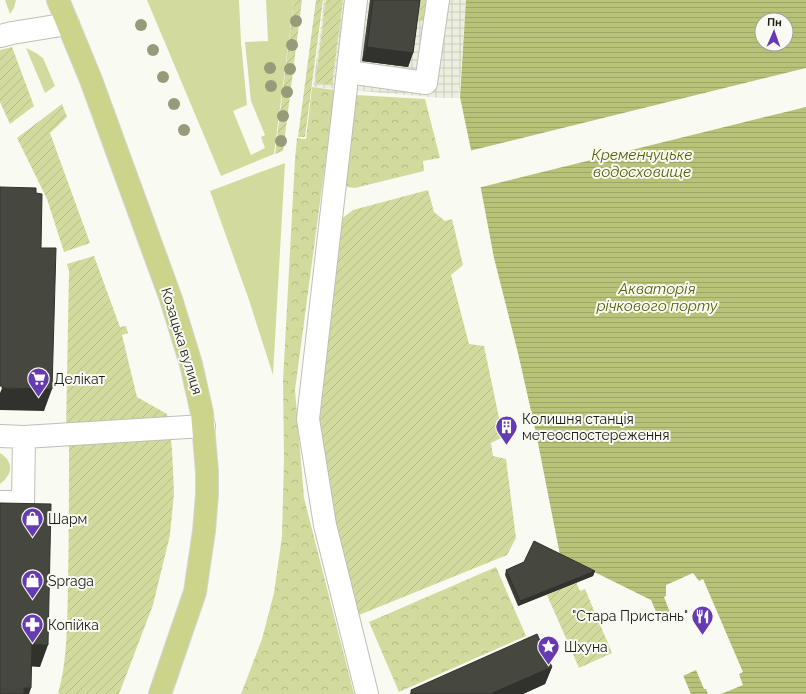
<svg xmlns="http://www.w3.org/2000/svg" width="806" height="694" viewBox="0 0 806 694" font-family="Raleway,sans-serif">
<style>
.industrial{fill:url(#industrial-grid)}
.grass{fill:#d2db9d}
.forest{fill:url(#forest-crowns)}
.garden{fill:url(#garden-furrows)}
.water{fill:url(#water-rules);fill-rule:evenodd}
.pier{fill:#f9fbf2}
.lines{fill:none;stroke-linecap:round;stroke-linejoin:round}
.minor-casing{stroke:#bec0b7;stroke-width:24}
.major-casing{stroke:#d6d6d5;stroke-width:24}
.minor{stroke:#fff;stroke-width:22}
.major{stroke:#ccd38b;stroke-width:22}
.tree{fill:#979b79}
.wall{fill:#3c3e37}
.shaded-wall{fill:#31322d}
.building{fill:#464840;stroke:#31322d}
.labels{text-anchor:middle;stroke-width:4;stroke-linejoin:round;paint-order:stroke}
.street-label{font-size:14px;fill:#1b1b18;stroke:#f9fbf2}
.poi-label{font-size:14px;fill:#1b1b18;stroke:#f9fbf2;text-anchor:start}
.water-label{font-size:15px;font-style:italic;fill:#565e06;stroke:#f9fbf2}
</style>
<defs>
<pattern id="industrial-grid" width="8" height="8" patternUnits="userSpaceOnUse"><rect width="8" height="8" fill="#ecefdf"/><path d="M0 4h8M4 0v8" fill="none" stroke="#caccbf"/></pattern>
<pattern id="forest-crowns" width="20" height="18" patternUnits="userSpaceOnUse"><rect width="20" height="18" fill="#d2db9d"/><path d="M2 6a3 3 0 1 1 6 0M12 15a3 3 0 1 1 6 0" fill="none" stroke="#b4bb86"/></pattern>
<pattern id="garden-furrows" width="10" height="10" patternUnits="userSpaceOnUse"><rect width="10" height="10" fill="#d2db9d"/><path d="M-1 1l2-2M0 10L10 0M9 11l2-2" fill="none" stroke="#b4bb86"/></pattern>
<pattern id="water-rules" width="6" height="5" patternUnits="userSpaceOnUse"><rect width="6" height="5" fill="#b8c279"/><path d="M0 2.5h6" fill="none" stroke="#9ea668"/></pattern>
</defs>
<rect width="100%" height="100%" fill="#f9fbf2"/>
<polygon class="industrial" points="324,0 466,0 459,98 442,98 313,87"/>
<g class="grass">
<polygon points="5,0 16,0 14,8 10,14"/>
<polygon points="147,0 239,0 241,42 247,105 233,111 251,155 265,148 261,137 265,135 251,101 245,42 268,41 266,0 294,0 274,154 221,176"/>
<polygon points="26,48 36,53 43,58 55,86 45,93"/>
<polygon points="285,163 273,375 249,300 210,191"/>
<path d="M0,453C14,462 13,474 0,484Z"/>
</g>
<g class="forest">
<polygon points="312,87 335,90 295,390 304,498 354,694 241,694 262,639 274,593 282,536 284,457 283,381 295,159 297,138 306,139"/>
<polygon points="355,95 425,99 440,158 423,161 424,171 355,188 348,187 344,184"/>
<polygon points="496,567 526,636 399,692 369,622"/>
</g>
<g class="garden">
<polygon points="294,0 302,0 283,151 275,154"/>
<polygon points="316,0 323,0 305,137 298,137"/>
<polygon points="326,0 343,0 332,85 315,83"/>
<polygon points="421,0 429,0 426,21 418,20"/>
<polygon points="12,47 34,106 10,124 0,102 0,50"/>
<polygon points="62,104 67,117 50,133 90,243 64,252 47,199 17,138"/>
<polygon points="428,190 434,212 445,221 452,219 463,265 451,275 469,344 484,346 503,437 491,443 493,456 506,459 516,538 507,555 359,615 338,533 317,429 340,220 353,210"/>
<polygon points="94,256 120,327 126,326 128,333 122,335 137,397 167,414 169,426 66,430 69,271 67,264"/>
<path d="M170,430L172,449L174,493L170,535L153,605L119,694H58C68,658 67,622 68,585C69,535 69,485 69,436Z"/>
<polygon points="576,582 580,591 585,589 612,653 579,668 547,595"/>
</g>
<path class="water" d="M466,0H806V694H691L651,600L560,555L536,433L518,353L494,258L481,189L471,150L460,97ZM762,20H786V44H762Z"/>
<g class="pier">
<polygon points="806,68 806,107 478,188 469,151"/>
<polygon points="693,573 699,581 703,579 743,672 739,674 743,685 721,694 708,694 706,689 704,689 696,670 683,676 660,623 672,618 664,597 666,596 666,585"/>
</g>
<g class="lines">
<defs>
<g id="minor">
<polyline points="356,0 308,419 325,525 367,694"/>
<polyline points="0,36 12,33 68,24"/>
<polyline points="348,72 426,83 438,0"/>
<polyline points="0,436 24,437 23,502 0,502"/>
<polyline points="24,437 204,426"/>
</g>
<polyline id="major" points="58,0 91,80 171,299 191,364 202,413 207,472 207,494 204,531 195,592 160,694"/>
</defs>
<use href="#minor" class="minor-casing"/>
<use href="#major" class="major-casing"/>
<use href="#minor" class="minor"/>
<use href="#major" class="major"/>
</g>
<g class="tree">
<circle cx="296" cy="21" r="6"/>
<circle cx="141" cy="25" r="6"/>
<circle cx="292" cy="45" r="6"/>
<circle cx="153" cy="50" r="6"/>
<circle cx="270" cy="68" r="6"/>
<circle cx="290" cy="69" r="6"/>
<circle cx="163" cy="77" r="6"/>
<circle cx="271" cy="86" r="6"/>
<circle cx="287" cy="92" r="6"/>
<circle cx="174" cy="104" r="6"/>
<circle cx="283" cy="116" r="6"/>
<circle cx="184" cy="130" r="6"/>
<circle cx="281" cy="141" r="6"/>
</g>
<g class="wall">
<polygon points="370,0 420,0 413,53 408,67 362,61"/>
<polygon points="506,570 595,571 593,576 518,606 505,575"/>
<polygon points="552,667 545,684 523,694 410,694 411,690"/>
</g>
<g class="shaded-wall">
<polygon points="367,47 413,53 408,67 362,61"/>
<polygon points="2,388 52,389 44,411 0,410 0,393"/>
<polygon points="595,571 593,576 518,606 520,601"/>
<polygon points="32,644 48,645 40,667 24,666"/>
<polygon points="552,667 545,684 523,694 490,694"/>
<polygon points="24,688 31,688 29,694 22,694"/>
</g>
<g class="building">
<polygon points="373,0 420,0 413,53 367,47"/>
<polygon points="0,187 36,188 36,193 42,194 41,248 56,248 52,389 2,388 2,386 0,386"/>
<polygon points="0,503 51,504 48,645 32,644 31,688 24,688 24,694 0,694"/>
<polygon points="534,541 595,571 520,601 506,570 524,562"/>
<polygon points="537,634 552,667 490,694 413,694 411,690"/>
</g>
<defs>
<symbol id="supermarket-pin" viewBox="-11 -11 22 30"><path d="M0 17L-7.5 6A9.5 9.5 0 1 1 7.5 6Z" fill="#663bb2" stroke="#f9fbf2"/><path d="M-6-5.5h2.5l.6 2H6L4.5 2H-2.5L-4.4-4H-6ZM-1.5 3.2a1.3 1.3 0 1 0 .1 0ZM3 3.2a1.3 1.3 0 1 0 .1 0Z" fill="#fff"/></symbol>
<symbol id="building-pin" viewBox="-11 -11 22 30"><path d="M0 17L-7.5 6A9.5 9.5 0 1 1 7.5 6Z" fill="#663bb2" stroke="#f9fbf2"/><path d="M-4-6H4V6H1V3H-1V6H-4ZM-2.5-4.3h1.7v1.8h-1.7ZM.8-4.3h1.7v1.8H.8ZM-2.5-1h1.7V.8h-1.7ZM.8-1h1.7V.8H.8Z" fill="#fff"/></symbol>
<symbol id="shop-pin" viewBox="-11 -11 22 30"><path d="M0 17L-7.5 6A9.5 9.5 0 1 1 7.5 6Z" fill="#663bb2" stroke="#f9fbf2"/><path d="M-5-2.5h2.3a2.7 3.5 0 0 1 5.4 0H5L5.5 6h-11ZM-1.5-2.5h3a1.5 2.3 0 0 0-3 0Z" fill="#fff"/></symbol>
<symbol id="restaurant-pin" viewBox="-11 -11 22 30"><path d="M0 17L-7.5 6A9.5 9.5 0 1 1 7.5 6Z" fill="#663bb2" stroke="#f9fbf2"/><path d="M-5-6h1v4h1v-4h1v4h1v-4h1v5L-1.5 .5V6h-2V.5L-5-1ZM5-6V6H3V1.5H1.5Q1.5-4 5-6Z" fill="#fff"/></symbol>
<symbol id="pharmacy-pin" viewBox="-11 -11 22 30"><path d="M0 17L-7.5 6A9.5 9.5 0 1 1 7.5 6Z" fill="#663bb2" stroke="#f9fbf2"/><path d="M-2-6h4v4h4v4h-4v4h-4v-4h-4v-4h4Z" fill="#fff"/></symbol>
<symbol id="sight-pin" viewBox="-11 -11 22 30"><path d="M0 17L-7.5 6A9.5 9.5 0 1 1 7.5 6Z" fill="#663bb2" stroke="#f9fbf2"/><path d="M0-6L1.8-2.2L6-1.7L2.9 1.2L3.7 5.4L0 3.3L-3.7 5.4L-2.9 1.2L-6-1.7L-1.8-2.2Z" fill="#fff"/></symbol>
</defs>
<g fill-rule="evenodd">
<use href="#supermarket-pin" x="26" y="366" width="25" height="34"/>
<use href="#building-pin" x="494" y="414" width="25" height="34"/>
<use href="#shop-pin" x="20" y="506" width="25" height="34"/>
<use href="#shop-pin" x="20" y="568" width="25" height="34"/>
<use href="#restaurant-pin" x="690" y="604" width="25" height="34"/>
<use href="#pharmacy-pin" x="20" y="612" width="25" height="34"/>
<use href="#sight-pin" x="536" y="634" width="25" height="34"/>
</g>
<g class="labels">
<g class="street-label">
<text transform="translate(182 341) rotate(73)" y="5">Козацька вулиця</text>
</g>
<g class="poi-label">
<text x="54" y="384">Делікат</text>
<text x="522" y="424">Колишня станція<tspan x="522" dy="16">метеоспостереження</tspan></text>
<text x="48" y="524">Шарм</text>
<text x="48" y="586">Spraga</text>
<text x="688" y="621" text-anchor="end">"Стара Пристань"</text>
<text x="48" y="630">Копійка</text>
<text x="564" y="652">Шхуна</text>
</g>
<g class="water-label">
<text x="642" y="160">Кременчуцьке<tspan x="642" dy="17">водосховище</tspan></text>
<text x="657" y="294">Акваторія<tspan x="657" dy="17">річкового порту</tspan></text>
</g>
</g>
<g transform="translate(774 32) rotate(2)"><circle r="19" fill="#f9fbf2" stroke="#a0a19b"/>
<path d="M0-3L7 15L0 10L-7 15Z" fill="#663bb2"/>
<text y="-6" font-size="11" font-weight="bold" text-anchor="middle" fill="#1b1b18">Пн</text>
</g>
</svg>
